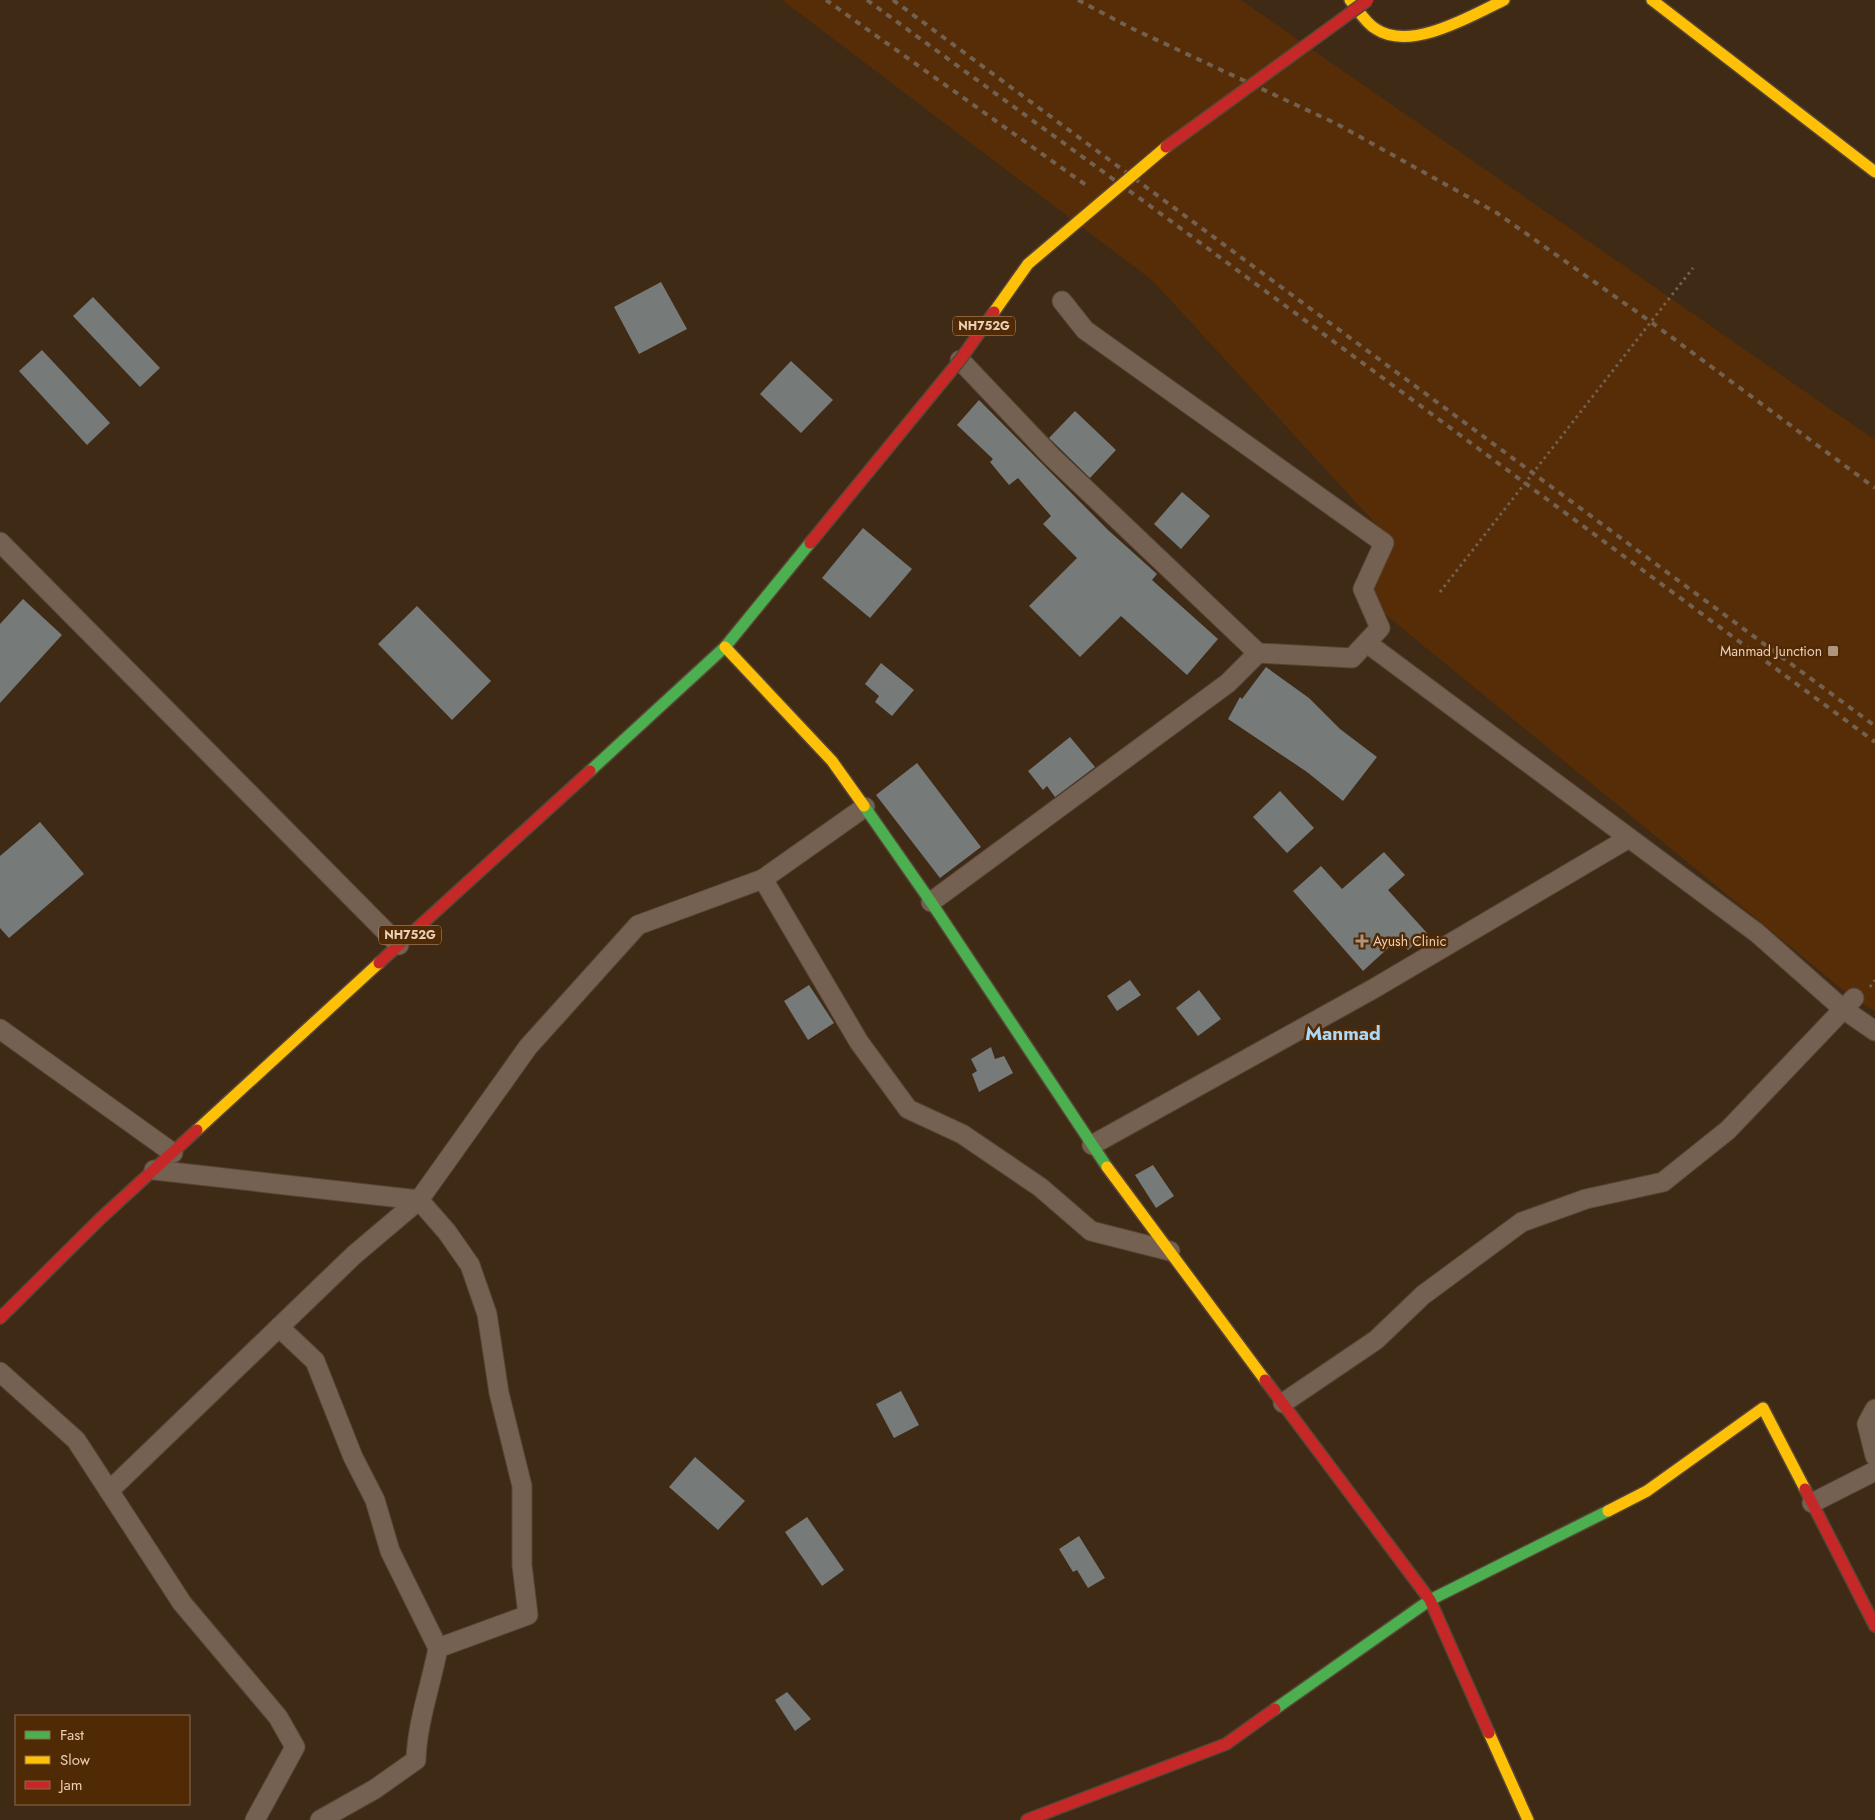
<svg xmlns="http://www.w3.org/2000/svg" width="1875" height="1820" viewBox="0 0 1875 1820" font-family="Jost,sans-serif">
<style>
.built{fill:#562d06}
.building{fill:#767a79}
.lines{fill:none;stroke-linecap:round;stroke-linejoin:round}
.street-casing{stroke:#584636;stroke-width:21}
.fast-casing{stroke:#584636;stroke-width:14}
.slow-casing{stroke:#584636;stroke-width:14}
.jam-casing{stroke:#584636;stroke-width:14}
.path{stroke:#736152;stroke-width:3;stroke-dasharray:2.5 4;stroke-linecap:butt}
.street{stroke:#756152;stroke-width:19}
.fast{stroke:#4caf50;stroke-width:11}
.slow{stroke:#ffc107;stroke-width:11}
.jam{stroke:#c62828;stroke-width:11}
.rail{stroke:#726050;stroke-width:4;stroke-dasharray:6 6;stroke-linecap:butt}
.slow-bridge-casing{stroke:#584636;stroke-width:14;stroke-linecap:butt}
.jam-bridge-casing{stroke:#584636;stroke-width:14;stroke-linecap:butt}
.path-bridge{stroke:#736152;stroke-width:3;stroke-dasharray:2.5 4;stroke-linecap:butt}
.slow-bridge{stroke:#ffc107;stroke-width:11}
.jam-bridge{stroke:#c62828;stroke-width:11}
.poi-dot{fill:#af947e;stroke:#502a05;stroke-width:2}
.labels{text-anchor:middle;stroke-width:5;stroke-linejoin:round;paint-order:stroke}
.shield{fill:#502a05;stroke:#bd9c81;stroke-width:1}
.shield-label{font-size:12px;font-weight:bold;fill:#eccdb6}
.poi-label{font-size:14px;fill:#eccdb6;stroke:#502a05;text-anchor:end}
.district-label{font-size:19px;font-weight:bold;fill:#add8f5;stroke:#502a05}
</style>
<rect width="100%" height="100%" fill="#3f2a16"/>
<polygon class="built" points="782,0 1241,0 1875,440 1875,1011 1853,998 1369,601 1394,544 1153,281"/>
<g class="building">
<polygon points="661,282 687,329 639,354 614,307"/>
<polygon points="93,297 160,368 140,387 73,316"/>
<polygon points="42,350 110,423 87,445 19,371"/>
<polygon points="791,361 833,400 801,433 760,394"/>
<polygon points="979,400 1108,530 1157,574 1152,580 1218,639 1187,675 1121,616 1080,657 1029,606 1077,558 1043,524 1051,516 1018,478 1009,485 990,462 993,459 957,425"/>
<polygon points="1075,411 1116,450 1090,478 1049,438"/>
<polygon points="1182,492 1210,516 1181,549 1154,524"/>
<polygon points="863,528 912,569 870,618 822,578"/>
<polygon points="23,599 62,635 0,703 0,624"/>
<polygon points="417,606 491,681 452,720 378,644"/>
<polygon points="881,663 914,690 892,716 875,702 879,696 865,684"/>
<polygon points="1266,667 1309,698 1340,729 1377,757 1343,801 1307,772 1228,719 1240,697 1242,699"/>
<polygon points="1070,737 1095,767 1055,797 1047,786 1043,790 1028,771"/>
<polygon points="917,763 981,847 940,878 876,795"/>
<polygon points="1280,791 1314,828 1287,853 1253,817"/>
<polygon points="40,822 84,874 9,938 0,928 0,856"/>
<polygon points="1384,852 1405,875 1388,890 1427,933 1408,950 1398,939 1363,971 1293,891 1321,866 1342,889"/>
<polygon points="1130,980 1141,995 1117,1011 1107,996"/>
<polygon points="809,985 834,1023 808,1040 784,1001"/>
<polygon points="1199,990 1221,1019 1198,1036 1176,1008"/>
<polygon points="991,1047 995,1059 1004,1056 1013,1073 979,1092 972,1074 977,1071 971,1059"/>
<polygon points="1153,1165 1174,1196 1156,1208 1135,1175"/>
<polygon points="901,1391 919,1425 894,1438 876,1404"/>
<polygon points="695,1457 745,1501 718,1530 669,1487"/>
<polygon points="807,1517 844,1570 822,1586 785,1532"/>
<polygon points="1079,1536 1105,1578 1088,1588 1077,1570 1073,1572 1059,1549"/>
<polygon points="787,1692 811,1719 795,1731 775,1700"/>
</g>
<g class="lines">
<defs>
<g id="street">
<polyline points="1062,301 1085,330 1384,543 1363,589 1380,628 1352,658 1258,653"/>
<polyline points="0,542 399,945"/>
<polyline points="1367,643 1757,933 1843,1009 1875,1031"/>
<polyline points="865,807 763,879 859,1042 908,1109 962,1134 1040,1187 1091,1231 1170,1251"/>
<polyline points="931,902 1228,683 1258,653 1052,457 960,360"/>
<polyline points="0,1029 173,1153"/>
<polyline points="1092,1145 1373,989 1629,838"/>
<polyline points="154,1170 419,1200 528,1047 638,925 763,879"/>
<polyline points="279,1327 315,1361 353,1457 375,1500 390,1551 438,1648"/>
<polyline points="0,1372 76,1440 182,1603 278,1717 295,1747 255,1820"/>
<polyline points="1283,1403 1376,1340 1423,1295 1522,1222 1586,1199 1663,1182 1728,1130 1854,998"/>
<polyline points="1875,1409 1867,1424 1875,1456"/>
<path d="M109,1491L354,1255L419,1200L447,1232L470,1265L487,1314L499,1393L522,1486V1565L528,1615L438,1648C431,1685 417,1723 416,1760L375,1789L320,1820"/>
<polyline points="1812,1503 1875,1471"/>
</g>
<g id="fast">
<polyline points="590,771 725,647 810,543"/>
<polyline points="864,806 931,902 1107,1167"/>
<polyline points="1275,1709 1430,1600 1608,1511"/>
</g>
<g id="slow">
<path d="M1350,0C1358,9 1365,23 1376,29C1410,52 1471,16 1504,0"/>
<polyline points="1652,0 1875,172"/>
<polyline points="725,647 832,761 864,806"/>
<polyline points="197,1130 379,963"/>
<polyline points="1107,1167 1265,1380"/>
<polyline points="1608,1511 1647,1491 1763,1408 1805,1489"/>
<polyline points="1489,1733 1528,1820"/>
</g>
<g id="jam">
<polyline points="379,963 590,771"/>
<polyline points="0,1318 101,1218 197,1130"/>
<polyline points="1265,1380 1430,1600 1489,1733"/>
<polyline points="1805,1489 1875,1626"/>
<polyline points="1027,1820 1226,1744 1275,1709"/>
</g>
</defs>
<use href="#street" class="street-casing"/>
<use href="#fast" class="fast-casing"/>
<use href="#slow" class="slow-casing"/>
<use href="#jam" class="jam-casing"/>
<polyline class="path" points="1870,987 1875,980"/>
<use href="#street" class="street"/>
<use href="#fast" class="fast"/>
<use href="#slow" class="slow"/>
<use href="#jam" class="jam"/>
<g class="rail">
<polyline points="826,0 1090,188"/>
<polyline points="867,0 1168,219 1875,742"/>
<polyline points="893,0 1875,726"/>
<polyline points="1078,0 1129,27 1337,124 1497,213 1651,322 1875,488"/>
</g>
<defs>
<polyline id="slow-bridge" points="994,312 1028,264 1166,147"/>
<g id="jam-bridge">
<polyline points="1166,147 1368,0"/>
<polyline points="810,543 960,360 994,312"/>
</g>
</defs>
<use href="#slow-bridge" class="slow-bridge-casing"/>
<use href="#jam-bridge" class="jam-bridge-casing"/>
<polyline class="path-bridge" points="1440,592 1693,268"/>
<use href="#slow-bridge" class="slow-bridge"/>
<use href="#jam-bridge" class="jam-bridge"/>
</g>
<g class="poi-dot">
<rect x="1827" y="645" width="12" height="12" rx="2.5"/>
<path d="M1359.5 933.5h5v5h5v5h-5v5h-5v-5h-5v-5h5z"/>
</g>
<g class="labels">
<g class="shield">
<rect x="953" y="316.5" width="62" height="19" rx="4"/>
<rect x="379" y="925.5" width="62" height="19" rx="4"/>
</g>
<g class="shield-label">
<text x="984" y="330">NH752G</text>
<text x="410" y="939">NH752G</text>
</g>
<g class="poi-label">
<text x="1822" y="656">Manmad Junction</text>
<text x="1373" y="946" text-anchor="start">Ayush Clinic</text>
</g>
<g class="district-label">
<text x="1343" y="1040">Manmad</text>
</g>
</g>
<rect x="15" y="1715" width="175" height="90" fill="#502a05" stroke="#8e6b4c"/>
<rect x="25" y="1731" width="25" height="8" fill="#4caf50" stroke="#8e6b4c"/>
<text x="60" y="1740" font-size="15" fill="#eccdb6">Fast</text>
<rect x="25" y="1756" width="25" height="8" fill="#ffc107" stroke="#8e6b4c"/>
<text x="60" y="1765" font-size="15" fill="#eccdb6">Slow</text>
<rect x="25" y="1781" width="25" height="8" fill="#c62828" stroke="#8e6b4c"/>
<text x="60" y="1790" font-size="15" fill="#eccdb6">Jam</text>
</svg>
